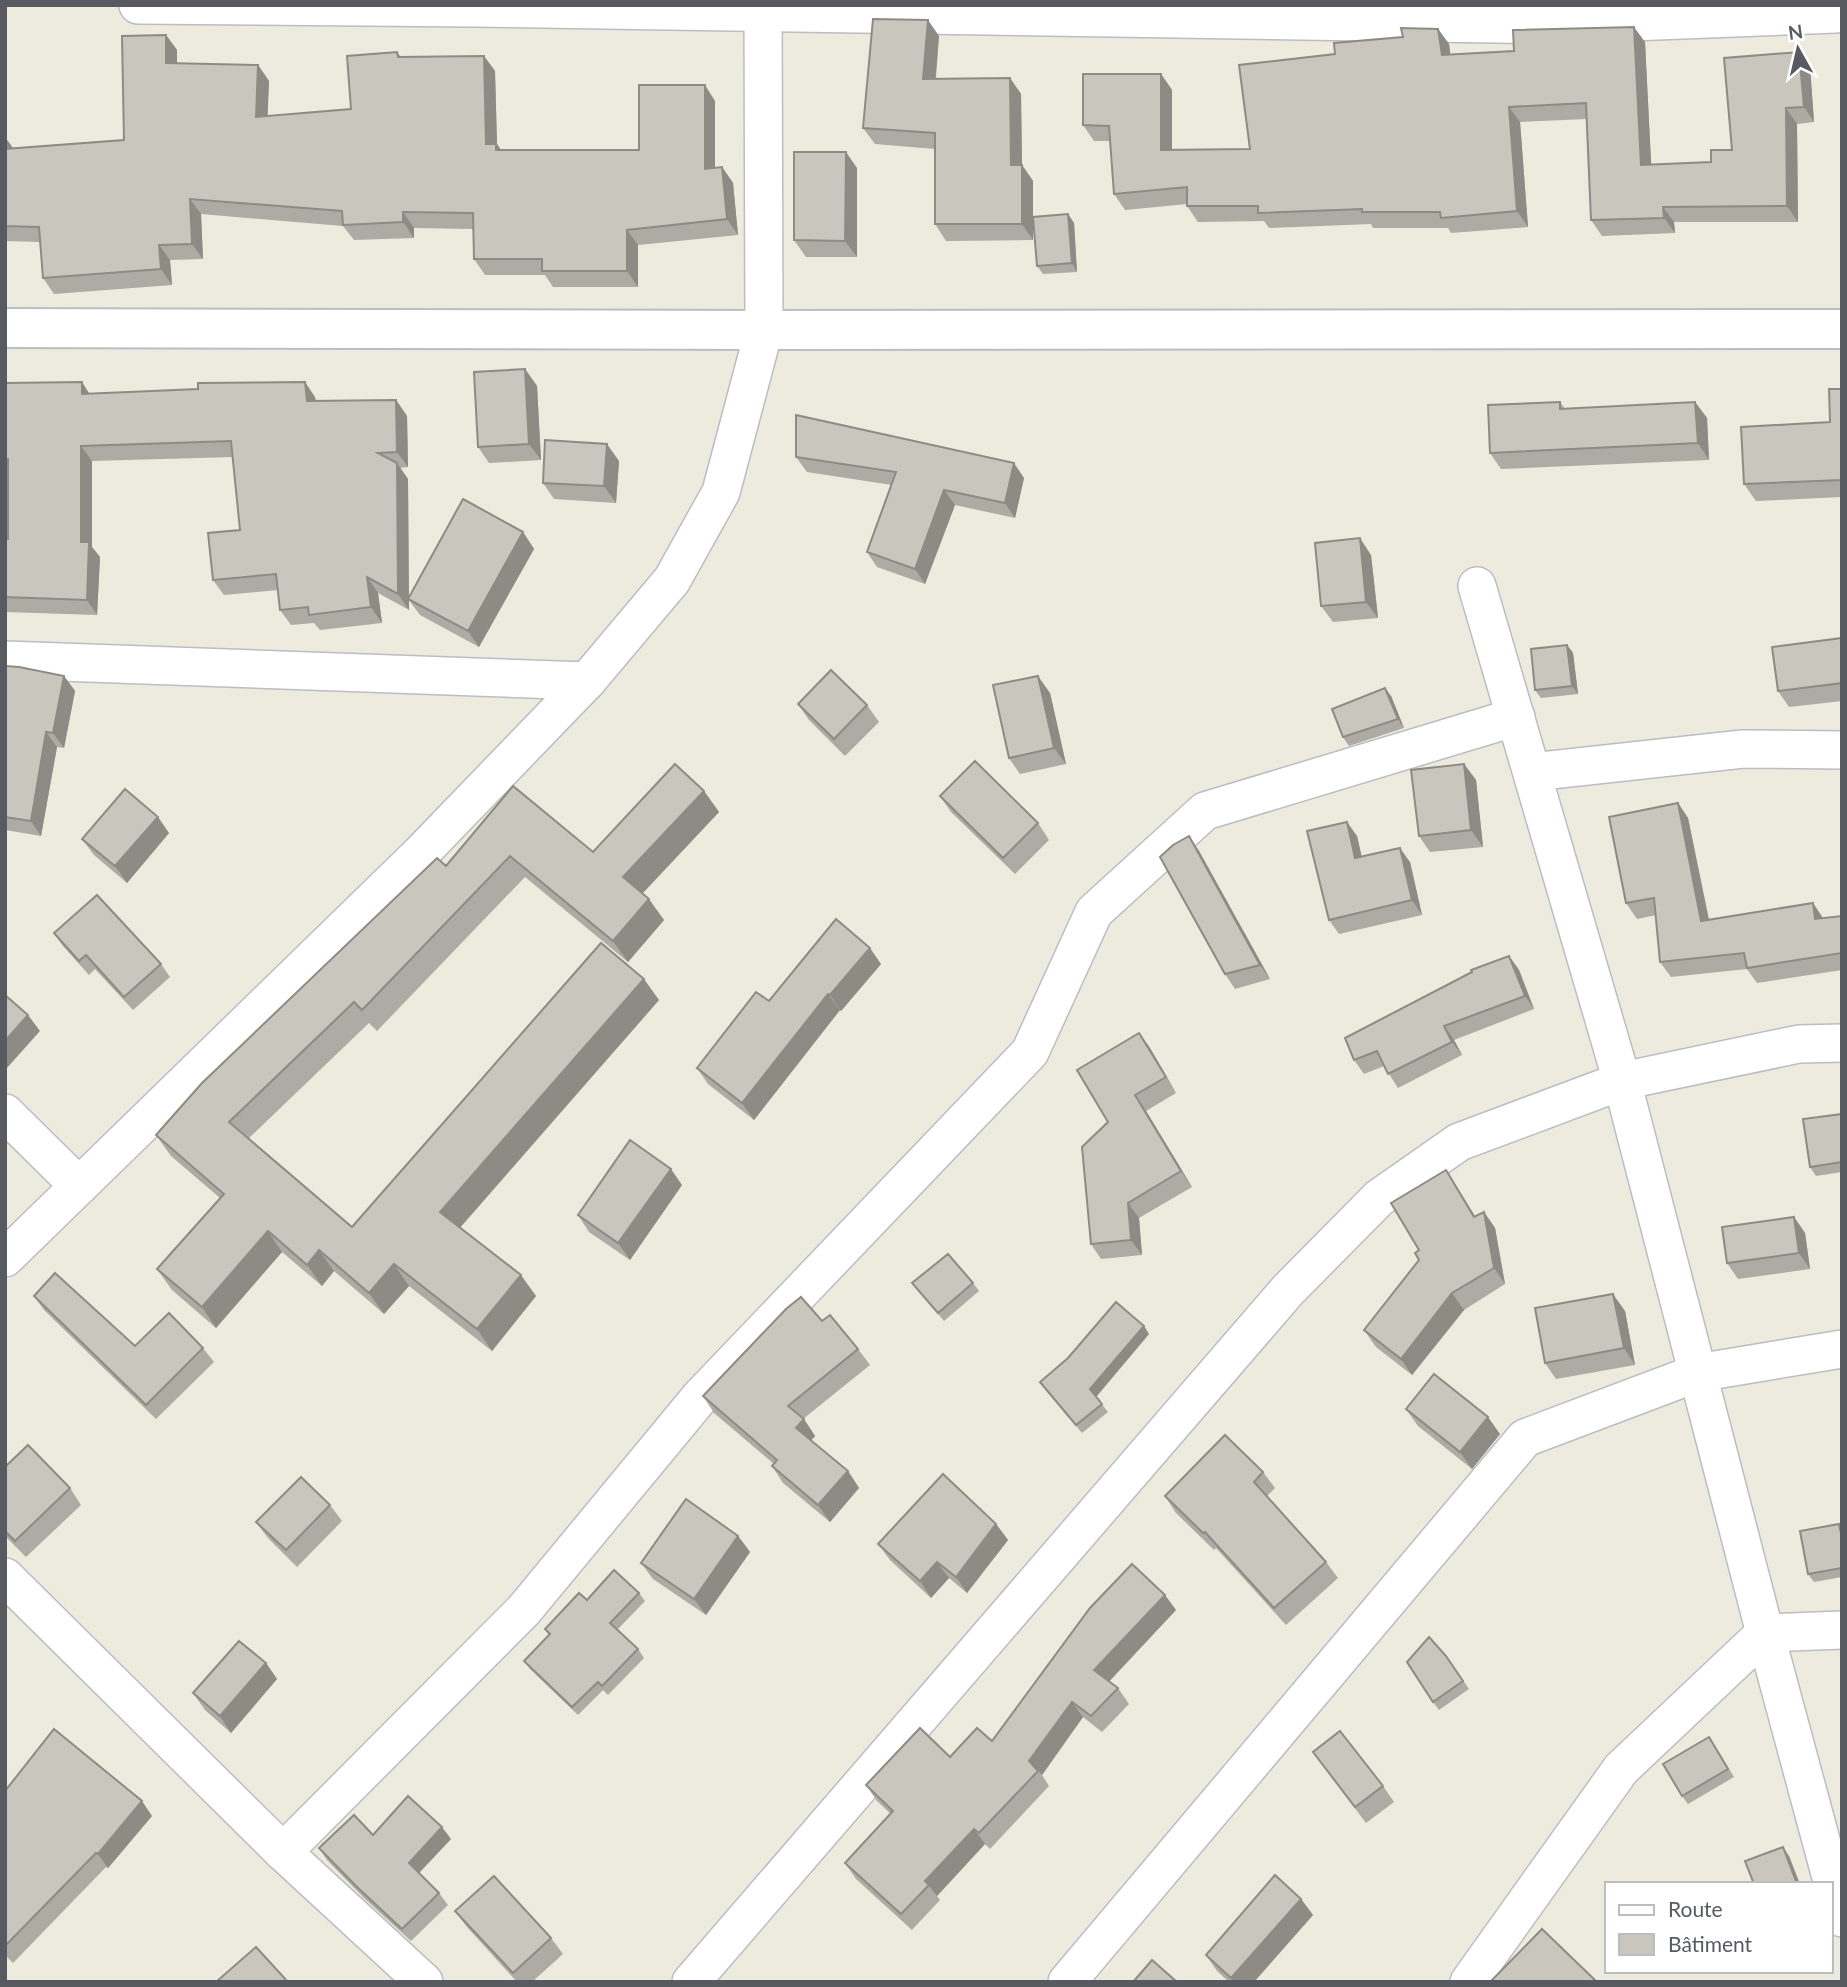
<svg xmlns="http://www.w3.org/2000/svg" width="1847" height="1987" viewBox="0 0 1847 1987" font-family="Lato,sans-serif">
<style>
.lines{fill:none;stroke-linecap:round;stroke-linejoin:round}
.street-casing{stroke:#bbbdc4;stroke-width:40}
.secondary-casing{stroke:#bbbdc6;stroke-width:42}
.street{stroke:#fff;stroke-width:37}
.secondary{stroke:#fff;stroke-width:38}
.wall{fill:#adaba3}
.shaded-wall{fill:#8d8b84}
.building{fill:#c9c7bd;stroke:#8d8b84;stroke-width:2}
</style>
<rect width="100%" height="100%" fill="#ecebde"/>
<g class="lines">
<defs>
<g id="street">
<polyline points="138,5 476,8 1554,25 1836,14 1842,11"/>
<polyline points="1477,586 1622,1081 1765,1633 1842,1918"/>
<polyline points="5,660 587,681"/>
<polyline points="1532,772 1743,749 1842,750"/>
<polyline points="5,1113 79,1186"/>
<polyline points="5,1258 421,853 587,681 672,580 721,492 764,330 763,5"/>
<polyline points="5,1577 283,1852 424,1982"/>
<polyline points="283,1852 524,1610 700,1397 1030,1052 1094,912 1205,811 1516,717"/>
<polyline points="691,1982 1288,1290 1379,1198 1459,1142 1622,1081 1799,1044 1842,1043"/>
<polyline points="1067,1982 1525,1438 1697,1373 1842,1349"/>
<polyline points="1469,1982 1621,1769 1765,1633 1842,1630"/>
</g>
<polyline id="secondary" points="5,328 764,330 1842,329"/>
</defs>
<use href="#street" class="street-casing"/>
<use href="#secondary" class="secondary-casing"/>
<use href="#street" class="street"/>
<use href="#secondary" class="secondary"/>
</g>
<g class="wall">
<polygon points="1438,29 1449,44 1450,55 1645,42 1651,165 1711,162 1732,150 1799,52 1810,67 1814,122 1797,124 1798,222 1674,222 1675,233 1602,236 1591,220 1587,119 1520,122 1528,227 1451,233 1448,228 1373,228 1371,224 1269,228 1264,221 1198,222 1187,206 1187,204 1125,210 1114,194 1110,141 1094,141 1083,125 1161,74 1172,90 1172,150 1250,149 1335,54"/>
<polygon points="166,35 177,50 177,63 258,65 269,81 267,116 351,109 397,52 401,57 484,56 495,71 497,144 501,150 639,150 715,101 715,168 722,167 733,183 738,235 638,245 638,287 553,287 545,275 485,275 474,259 473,229 414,228 414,238 354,240 343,226 201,214 203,259 170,260 172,285 54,294 43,278 40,242 5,241 5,137 13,148 124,140"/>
<polygon points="939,36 936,78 1010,78 1021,94 1022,165 1033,181 1033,217 1068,214 1074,223 1077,272 1043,274 1037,266 1033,222 1033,240 946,241 935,224 935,149 875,144 863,128"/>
<polygon points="857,168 857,257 806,257 794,240"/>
<polygon points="525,369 537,386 541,460 489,463 478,447"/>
<polygon points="82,382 89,394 315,397 316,401 396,400 407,416 408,467 400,468 408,479 409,598 523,532 534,549 479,647 420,615 409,600 409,610 378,593 382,623 320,630 314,623 291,625 280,610 278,590 224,595 213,580 240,530 233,457 92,461 92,547 100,557 97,615 5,612 5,539 8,539 8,476 5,476 5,383"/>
<polygon points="1842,389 1842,497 1756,501 1744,484 1830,422"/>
<polygon points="1560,402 1565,409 1695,402 1707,418 1709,460 1501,469 1490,453"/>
<polygon points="796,457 1024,478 1015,518 955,505 925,584 877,567 867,552 892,485 807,472"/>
<polygon points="619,461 616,503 554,499 543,483"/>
<polygon points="1371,555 1378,618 1333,622 1321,606"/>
<polygon points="1842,638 1842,701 1789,707 1778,691"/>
<polygon points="1567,645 1573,653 1578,694 1541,698 1535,690"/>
<polygon points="5,666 64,676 75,691 64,748 57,747 41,836 5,830"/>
<polygon points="1050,693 1066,764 1020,774 1009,758"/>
<polygon points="1391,696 1404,728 1349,746 1343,737"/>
<polygon points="798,704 867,705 879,722 845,756 809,720"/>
<polygon points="1464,764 1476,780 1483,847 1430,852 1419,836"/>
<polygon points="513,786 593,852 704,791 719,812 643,893 664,920 628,962 525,877 377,1031 369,1023 249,1138 352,1227 659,1000 460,1228 536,1296 492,1351 409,1286 384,1314 334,1271 322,1286 282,1252 216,1328 172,1290 157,1269 220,1198 171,1156 156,1135 446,866"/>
<polygon points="940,796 1038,823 1049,840 1015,874 951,812"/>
<polygon points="1678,803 1688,818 1709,919 1823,918 1842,916 1842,970 1757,983 1747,969 1671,977 1660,962 1656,915 1637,919 1626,903"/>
<polygon points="169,833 127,883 94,855 82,839"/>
<polygon points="1189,836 1199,851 1270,979 1235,989 1225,974"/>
<polygon points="1357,836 1362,857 1410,862 1422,915 1339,934 1329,920"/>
<polygon points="54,933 161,964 170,977 133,1010 95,969 89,975 63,946"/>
<polygon points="1509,956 1519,970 1534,1009 1454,1040 1462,1055 1398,1088 1384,1066 1364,1074 1354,1060"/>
<polygon points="881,964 841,1011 840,1010 754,1120 708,1084 697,1068 769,1001"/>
<polygon points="1139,1033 1150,1048 1176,1093 1146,1111 1192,1187 1139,1218 1142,1255 1101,1259 1091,1244 1108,1122"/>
<polygon points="1842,1114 1842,1172 1816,1176 1810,1167"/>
<polygon points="1446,1170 1475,1217 1484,1212 1495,1228 1505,1284 1464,1310 1412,1375 1376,1347 1364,1330 1419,1260 1419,1250"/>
<polygon points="682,1185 630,1260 589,1232 578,1215"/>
<polygon points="1794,1217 1805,1233 1810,1269 1738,1279 1727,1263"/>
<polygon points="912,1283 973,1283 979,1291 944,1321"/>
<polygon points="34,1296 135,1346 203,1348 214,1362 156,1419 44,1310"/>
<polygon points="1625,1311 1635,1365 1556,1379 1545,1363"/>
<polygon points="822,1321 858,1349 870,1365 803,1419 815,1436 811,1440 848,1471 859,1488 830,1522 783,1483 772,1466 774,1464 714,1413 703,1396"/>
<polygon points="1149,1334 1096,1397 1108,1412 1082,1433 1040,1382"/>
<polygon points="1406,1409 1500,1434 1472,1469 1418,1426"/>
<polygon points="5,1467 70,1488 81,1505 26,1557 5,1536"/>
<polygon points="1263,1472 1275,1488 1267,1496 1326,1562 1338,1578 1286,1625 1216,1548 1214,1550 1176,1513 1165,1496"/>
<polygon points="330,1505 342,1521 297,1567 268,1538 256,1522"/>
<polygon points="996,1524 1008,1540 967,1593 949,1578 931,1598 890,1560 878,1544"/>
<polygon points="1839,1524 1842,1527 1842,1577 1814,1582 1808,1574"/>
<polygon points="738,1536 750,1552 706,1615 653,1579 641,1563"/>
<polygon points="639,1593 645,1601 617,1630 638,1649 644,1658 608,1695 603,1690 578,1715 530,1669 524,1661 549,1635 545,1629 587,1600"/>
<polygon points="1176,1610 1109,1681 1118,1688 1129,1704 1102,1732 1083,1717 1042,1775 1049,1786 990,1849 985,1844 937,1896 940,1900 912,1930 856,1879 845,1863 891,1814 877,1801 866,1785 950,1757 992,1741"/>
<polygon points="1446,1656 1469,1689 1439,1710 1433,1702"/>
<polygon points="266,1663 277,1679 231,1733 205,1710 193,1693"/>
<polygon points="1715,1746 1734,1777 1688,1804 1682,1796"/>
<polygon points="1313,1752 1383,1786 1394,1802 1366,1823"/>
<polygon points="5,1791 152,1816 108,1868 106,1867 13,1963 5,1955"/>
<polygon points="373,1835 451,1839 419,1873 439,1893 448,1905 411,1941 364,1898 327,1860 319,1848"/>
<polygon points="1301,1899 1313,1915 1254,1982 1229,1982 1217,1971 1206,1955"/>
<polygon points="455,1911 551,1938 563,1954 532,1982 517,1982 467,1927"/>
</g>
<g class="shaded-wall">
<polygon points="928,20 939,36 934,95 923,79"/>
<polygon points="1634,27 1645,42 1652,180 1641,165"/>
<polygon points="1438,29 1449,44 1453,71 1442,55"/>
<polygon points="166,35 177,50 177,78 166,63"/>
<polygon points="1799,52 1810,67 1814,122 1804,107"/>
<polygon points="484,56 495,71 497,144 507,159 486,144"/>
<polygon points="258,65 269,81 267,133 256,117"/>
<polygon points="1161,74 1172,90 1172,165 1161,150"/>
<polygon points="1010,78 1021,94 1022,165 1033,181 1033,240 1022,224 1011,165"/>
<polygon points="705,85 715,101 715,184 705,169"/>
<polygon points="1509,107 1520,122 1528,227 1517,211"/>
<polygon points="1786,108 1797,124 1798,222 1787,206"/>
<polygon points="5,137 15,151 5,151"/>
<polygon points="846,152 857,168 857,257 845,241"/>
<polygon points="722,167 733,183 738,235 727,219"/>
<polygon points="190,199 201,214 203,259 192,244"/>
<polygon points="1663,207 1674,222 1675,233 1664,218"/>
<polygon points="403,212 414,228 414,238 403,222"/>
<polygon points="1068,214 1074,223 1077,272 1072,263"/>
<polygon points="627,230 638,245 638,287 627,271"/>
<polygon points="159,245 170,260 172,285 161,269"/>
<polygon points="525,369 537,386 541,460 529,444"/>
<polygon points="82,382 92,398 82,394"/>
<polygon points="305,382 315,397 318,416 307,401"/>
<polygon points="396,400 407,416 408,467 397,452"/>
<polygon points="1695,402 1707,418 1709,460 1698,443"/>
<polygon points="607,444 619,461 616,503 604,486"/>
<polygon points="81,446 92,461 92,547 100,557 97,615 87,600 81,542"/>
<polygon points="397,463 408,479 409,610 398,594"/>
<polygon points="1014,463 1024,478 1015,518 1005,503"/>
<polygon points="944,490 955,505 925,584 915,569"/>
<polygon points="523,532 534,549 479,647 468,631"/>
<polygon points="1360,538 1371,555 1378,618 1366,602"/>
<polygon points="367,577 378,593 382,623 371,607"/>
<polygon points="1567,645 1573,653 1578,694 1572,686"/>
<polygon points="64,676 75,691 64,748 53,733"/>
<polygon points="1038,676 1050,693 1066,764 1054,748"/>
<polygon points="1385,688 1391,696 1404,728 1398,719"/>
<polygon points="46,732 57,747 41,836 31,821"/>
<polygon points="1464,764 1476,780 1483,847 1471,830"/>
<polygon points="704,791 719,812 638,898 623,877"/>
<polygon points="1678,803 1688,818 1712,936 1701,921"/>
<polygon points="158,817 169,833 127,883 115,866"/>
<polygon points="1347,822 1357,836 1365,873 1355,858"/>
<polygon points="1189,836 1199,851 1270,979 1260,965"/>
<polygon points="1400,848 1410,862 1422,915 1412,900"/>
<polygon points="649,899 664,920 628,962 613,941"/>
<polygon points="1813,903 1823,918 1815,919"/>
<polygon points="870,948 881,964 841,1011 830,995"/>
<polygon points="1509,956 1519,970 1534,1009 1525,996"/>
<polygon points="644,979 659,1000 455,1233 440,1212"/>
<polygon points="828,994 840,1010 754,1120 742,1103"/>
<polygon points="28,1015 40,1031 6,1069 5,1067 5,1041"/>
<polygon points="1444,1026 1454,1040 1462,1055 1452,1042"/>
<polygon points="1139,1033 1150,1048 1176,1093 1166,1077"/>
<polygon points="1135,1095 1146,1111 1192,1187 1181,1171"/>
<polygon points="671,1169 682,1185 630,1260 618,1243"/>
<polygon points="1446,1170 1457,1187 1486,1234 1474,1217"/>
<polygon points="1128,1203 1139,1218 1142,1255 1131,1240"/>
<polygon points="1484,1212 1495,1228 1505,1284 1494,1268"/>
<polygon points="1794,1217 1805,1233 1810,1269 1799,1253"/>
<polygon points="268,1231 282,1252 216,1328 202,1307"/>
<polygon points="319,1250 334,1271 322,1286 307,1265"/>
<polygon points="394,1264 409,1286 384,1314 369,1293"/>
<polygon points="521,1275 536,1296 492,1351 477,1329"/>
<polygon points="1452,1293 1464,1310 1412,1375 1401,1359"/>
<polygon points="1613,1294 1625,1311 1635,1365 1624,1348"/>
<polygon points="1144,1326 1149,1334 1096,1397 1090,1389"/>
<polygon points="1488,1417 1500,1434 1472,1469 1460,1452"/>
<polygon points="804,1419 815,1436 808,1444 796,1428"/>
<polygon points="848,1471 859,1488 830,1522 818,1505"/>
<polygon points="996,1524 1008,1540 967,1593 956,1577"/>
<polygon points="738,1536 750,1552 706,1615 694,1599"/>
<polygon points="937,1562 949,1578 931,1598 920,1581"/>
<polygon points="1165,1595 1176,1610 1105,1686 1094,1670"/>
<polygon points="266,1663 277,1679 231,1733 220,1716"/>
<polygon points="1072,1702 1083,1717 1042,1775 1029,1761"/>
<polygon points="142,1801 152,1816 108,1868 98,1854"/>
<polygon points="442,1827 451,1839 417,1875 409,1863"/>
<polygon points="974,1829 985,1844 937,1896 925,1881"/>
<polygon points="1783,1847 1789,1856 1800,1884 1797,1884"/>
<polygon points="1301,1899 1313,1915 1254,1982 1234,1982 1231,1978"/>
</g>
<g class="building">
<polygon points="873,19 928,20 923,79 1010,78 1011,165 1022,165 1022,224 935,224 935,133 863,128"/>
<polygon points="1634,27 1641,165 1711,162 1711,150 1732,150 1724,58 1799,52 1804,107 1786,108 1787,206 1663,207 1664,218 1591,220 1586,103 1509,107 1517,211 1441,218 1440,212 1362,212 1362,209 1258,213 1258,206 1187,206 1187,187 1114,194 1109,126 1083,125 1083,74 1161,74 1161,150 1250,149 1239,65 1335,54 1334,43 1403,37 1401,28 1438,29 1442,55 1514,51 1513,30"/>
<polygon points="166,35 166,63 258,65 256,117 351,109 347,56 397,52 398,57 484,56 486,144 496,144 496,150 639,150 639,85 705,85 705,169 722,167 727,219 627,230 627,271 542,271 542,259 474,259 473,213 403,212 403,222 343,225 342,211 190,199 192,244 159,245 161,269 43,278 39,227 5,226 5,149 124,140 122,36"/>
<polygon points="794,152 846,152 845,241 794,240"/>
<polygon points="1068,214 1072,263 1037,266 1033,217"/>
<polygon points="525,369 529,444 478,447 474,372"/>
<polygon points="82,382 82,394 198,389 198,383 305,382 307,401 396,400 397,452 378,453 397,463 398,594 367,577 371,607 309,615 308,607 280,610 276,574 213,580 208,533 240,530 231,441 81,446 81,542 89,542 87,600 5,597 5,539 8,539 8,459 5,459 5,383"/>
<polygon points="1829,389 1842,389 1842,480 1744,484 1741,427 1830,422"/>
<polygon points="1560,402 1560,409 1695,402 1698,443 1490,453 1488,405"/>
<polygon points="796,415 1014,463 1005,503 944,490 915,569 867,552 896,472 796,457"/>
<polygon points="545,440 607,444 604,486 543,483"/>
<polygon points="463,499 523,532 468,631 408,599"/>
<polygon points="1360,538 1366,602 1321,606 1315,543"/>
<polygon points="1842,638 1842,683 1778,691 1772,647"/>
<polygon points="1567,645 1572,686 1535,690 1531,649"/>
<polygon points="5,666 19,667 64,676 53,733 46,732 31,821 5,817"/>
<polygon points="831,670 867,705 834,739 798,704"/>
<polygon points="1038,676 1054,748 1009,758 993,685"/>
<polygon points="1385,688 1398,719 1343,737 1332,709"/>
<polygon points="975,761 1038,823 1003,858 940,796"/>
<polygon points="675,764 704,791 623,877 649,899 613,941 510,856 362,1010 354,1002 229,1122 352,1227 601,943 644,979 440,1212 521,1275 477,1329 394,1264 369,1293 319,1250 307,1265 268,1231 202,1307 157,1269 224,1194 156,1135 202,1083 437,858 446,866 513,786 593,852"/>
<polygon points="1464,764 1471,830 1419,836 1411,770"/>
<polygon points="125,789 158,817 115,866 82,839"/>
<polygon points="1678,803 1701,921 1813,903 1815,919 1842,916 1842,953 1747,968 1744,953 1660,962 1654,898 1626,903 1609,817"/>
<polygon points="1347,822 1355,858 1400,848 1412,900 1329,920 1307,831"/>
<polygon points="1189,836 1260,965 1225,974 1160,857 1173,845"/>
<polygon points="97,895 161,964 124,997 86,955 79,961 54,933"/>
<polygon points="836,919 870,948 830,995 828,994 742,1103 697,1068 756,992 769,1001"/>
<polygon points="1509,956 1525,996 1444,1026 1452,1042 1388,1074 1377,1051 1354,1060 1345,1038 1472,972 1471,970"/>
<polygon points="5,995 28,1015 5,1041"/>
<polygon points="1139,1033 1166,1077 1135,1095 1181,1171 1128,1203 1131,1240 1091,1244 1082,1147 1108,1122 1077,1070"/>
<polygon points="1842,1114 1842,1162 1810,1167 1803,1119"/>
<polygon points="630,1140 671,1169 618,1243 578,1215"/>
<polygon points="1446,1170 1474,1217 1484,1212 1494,1268 1452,1293 1401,1359 1364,1330 1419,1260 1415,1253 1419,1250 1391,1203"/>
<polygon points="1794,1217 1799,1253 1727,1263 1722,1227"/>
<polygon points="948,1254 973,1283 938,1313 912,1283"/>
<polygon points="55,1273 135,1346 169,1313 203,1348 146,1405 34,1296"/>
<polygon points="1613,1294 1624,1348 1545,1363 1535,1308"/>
<polygon points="801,1297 822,1321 830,1315 858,1349 788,1406 804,1419 796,1428 848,1471 818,1505 772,1466 777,1460 703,1396 786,1309"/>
<polygon points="1116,1302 1144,1326 1090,1389 1102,1404 1076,1425 1040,1382 1068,1358"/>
<polygon points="1434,1374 1488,1417 1460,1452 1406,1409"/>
<polygon points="1225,1435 1263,1472 1254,1482 1326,1562 1274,1608 1205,1532 1203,1533 1165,1496"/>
<polygon points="28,1445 70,1488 15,1541 5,1531 5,1467"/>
<polygon points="943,1474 996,1524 956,1577 937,1562 920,1581 878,1544"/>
<polygon points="301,1477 330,1505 286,1550 256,1522"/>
<polygon points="686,1499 738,1536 694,1599 641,1563"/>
<polygon points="1839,1524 1842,1538 1842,1568 1808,1574 1800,1531"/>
<polygon points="1132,1564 1165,1595 1094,1670 1118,1688 1091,1716 1072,1702 1029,1761 1038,1771 979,1833 974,1829 925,1881 929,1885 901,1914 845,1863 893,1811 866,1785 920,1728 950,1757 977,1728 992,1741 1090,1608"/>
<polygon points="614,1570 639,1593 610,1623 638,1649 602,1686 598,1682 572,1707 524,1661 550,1634 545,1629 579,1593 587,1600"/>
<polygon points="1429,1637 1446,1656 1463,1681 1433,1702 1407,1662"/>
<polygon points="239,1641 266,1663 220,1716 193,1693"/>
<polygon points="54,1729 142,1801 98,1854 96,1853 5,1946 5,1791"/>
<polygon points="1340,1731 1383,1786 1355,1807 1313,1752"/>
<polygon points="1709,1737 1728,1769 1682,1796 1663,1764"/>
<polygon points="408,1796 442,1827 409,1863 439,1893 402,1929 356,1886 319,1848 354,1815 373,1835"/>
<polygon points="1783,1847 1797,1884 1754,1884 1745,1861"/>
<polygon points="1275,1875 1301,1899 1231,1978 1206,1955"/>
<polygon points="494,1876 551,1938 513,1973 455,1911"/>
<polygon points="1542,1929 1597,1982 1491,1981"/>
<polygon points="256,1947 288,1982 216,1982"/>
<polygon points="1152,1960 1177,1982 1133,1982"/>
</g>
<rect width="1847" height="1987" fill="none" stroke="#575a61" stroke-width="14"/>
<rect x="1605" y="1882" width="228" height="91" fill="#ffffff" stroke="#bcbdc0" stroke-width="2"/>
<rect x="1619" y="1905" width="35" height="10" fill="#ffffff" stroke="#bcbdc0" stroke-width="2"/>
<text x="1668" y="1917" font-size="21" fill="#575a61">Route</text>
<rect x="1619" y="1934" width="35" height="21" fill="#c9c7bd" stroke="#bcbdc0" stroke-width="2"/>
<text x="1668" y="1952" font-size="21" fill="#575a61">Bâtiment</text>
<g transform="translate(1798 49) rotate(352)" stroke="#ffffff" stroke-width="5" paint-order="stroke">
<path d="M0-5L12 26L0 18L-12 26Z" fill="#575a61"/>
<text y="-10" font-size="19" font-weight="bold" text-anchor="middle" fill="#575a61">N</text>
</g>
</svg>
